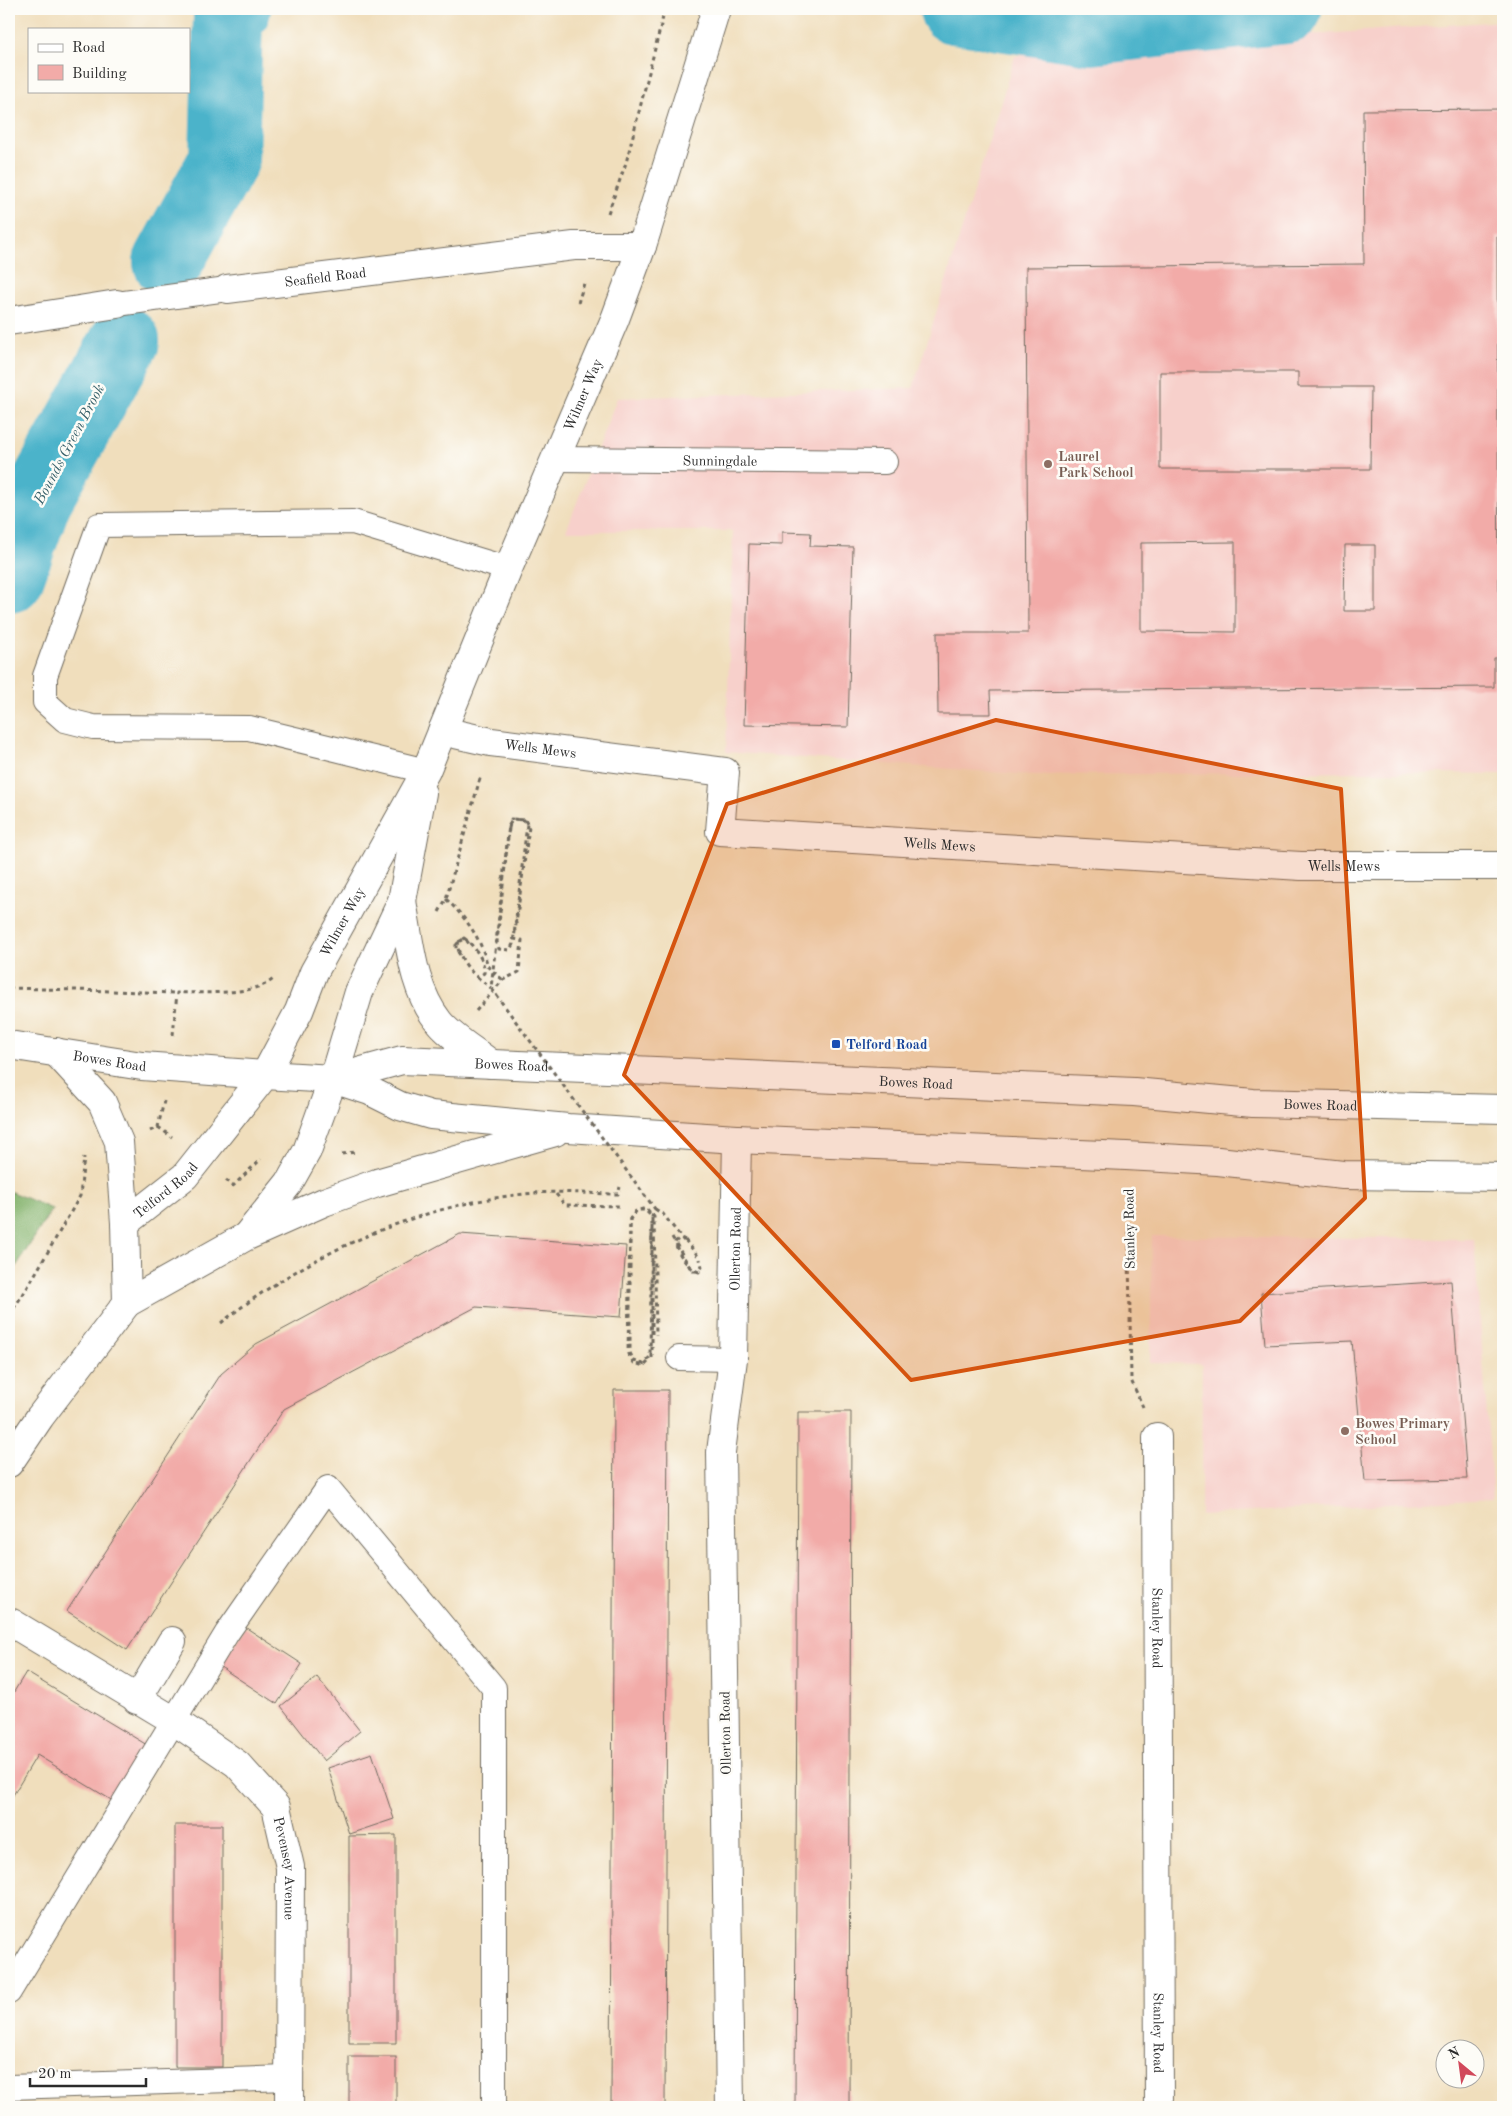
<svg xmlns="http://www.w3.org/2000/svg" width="1512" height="2116" viewBox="0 0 1512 2116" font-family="'Old Standard TT',serif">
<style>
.built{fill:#f7d0cb}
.forest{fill:#83b26c;stroke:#576e4c}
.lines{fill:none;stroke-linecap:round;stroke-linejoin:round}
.river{stroke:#4cb3ca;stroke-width:70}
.building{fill:#f2aba8;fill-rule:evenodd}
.service-casing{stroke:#706a5e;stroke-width:26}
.minor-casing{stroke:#706a5e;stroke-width:30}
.secondary-casing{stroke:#706a5e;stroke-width:30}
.primary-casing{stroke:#706a5e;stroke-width:30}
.trunk-casing{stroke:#706a5e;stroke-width:30}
.path{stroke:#706a5e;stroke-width:3;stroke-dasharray:4 4;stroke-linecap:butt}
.service{stroke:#fff;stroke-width:24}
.minor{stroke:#fff;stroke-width:28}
.secondary{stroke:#fff;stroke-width:28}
.primary{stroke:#fff;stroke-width:28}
.trunk{stroke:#fff;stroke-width:28}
.path-bridge{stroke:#706a5e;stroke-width:3;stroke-dasharray:4 4;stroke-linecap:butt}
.marked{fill:#d5540f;fill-opacity:0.2;stroke:#d5540f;stroke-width:4;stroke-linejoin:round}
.education-dot{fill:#8d6e63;stroke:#fdfcf7;stroke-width:2}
.transit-dot{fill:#1a4fb4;stroke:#fdfcf7;stroke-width:2}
.labels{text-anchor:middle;stroke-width:5;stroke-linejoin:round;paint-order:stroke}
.street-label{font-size:14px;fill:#2b2b2b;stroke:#fdfcf7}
.education-label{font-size:14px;font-weight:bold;fill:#785e54;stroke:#fdfcf7;text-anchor:start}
.transit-label{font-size:14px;font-weight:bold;fill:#164399;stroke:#fdfcf7;text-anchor:start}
.water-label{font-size:15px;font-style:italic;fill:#38616b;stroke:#fdfcf7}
</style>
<rect width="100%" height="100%" fill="#fdfcf7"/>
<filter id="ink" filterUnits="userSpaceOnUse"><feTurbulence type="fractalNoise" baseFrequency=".02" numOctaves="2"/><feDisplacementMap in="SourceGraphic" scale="10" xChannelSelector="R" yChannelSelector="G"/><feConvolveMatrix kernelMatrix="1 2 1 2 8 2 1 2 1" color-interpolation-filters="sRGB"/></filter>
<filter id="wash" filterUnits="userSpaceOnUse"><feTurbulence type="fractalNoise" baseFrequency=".0096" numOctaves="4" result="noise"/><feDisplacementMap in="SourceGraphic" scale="20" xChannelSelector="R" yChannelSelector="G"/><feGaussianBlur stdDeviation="1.12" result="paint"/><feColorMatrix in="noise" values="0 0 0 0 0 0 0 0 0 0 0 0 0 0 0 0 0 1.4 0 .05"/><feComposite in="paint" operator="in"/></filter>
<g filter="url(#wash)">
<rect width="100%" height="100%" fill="#f0debc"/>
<g class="built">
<polygon points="1503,21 1503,774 1376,772 1033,775 726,752 733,531 566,531 617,398 913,388 1015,56"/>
<polygon points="1152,1236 1474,1239 1493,1498 1201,1515 1202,1364 1150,1363"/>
</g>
<polygon class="forest" points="9,1191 52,1209 9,1278"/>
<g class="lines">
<g class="river">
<polyline points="954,9 1091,30 1287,9"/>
<polyline points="168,262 224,160 228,18 236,9"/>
<polyline points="9,578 37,500 125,341"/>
</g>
</g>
<g id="blocks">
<g class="building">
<path d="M1503,109V237H1497L1499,606L1503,605V658H1494V687L990,691L991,714H938L937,633H1028L1026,267L1364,264L1363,110ZM1160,372H1298V387H1371L1370,469H1160ZM1235,542V632L1141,631V543ZM1345,545H1375V611H1344Z"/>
<polygon points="782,532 811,533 810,546 853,547 848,727 744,725 749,544 782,545"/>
<polygon points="460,1234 626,1246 621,1317 476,1307 284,1409 127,1650 67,1611 221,1374 256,1344"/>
<polygon points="1451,1281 1467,1479 1365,1481 1352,1341 1265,1345 1261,1293"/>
<polygon points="614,1390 668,1390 665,2107 611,2107"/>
<polygon points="798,1412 851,1412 849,2107 795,2107"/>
<polygon points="245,1627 302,1664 277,1704 219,1666"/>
<polygon points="26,1672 147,1745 113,1801 37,1755 9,1802 9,1700"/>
<polygon points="317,1677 360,1731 324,1761 281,1706"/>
<polygon points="372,1753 394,1819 349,1834 328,1768"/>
<rect x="175" y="1825" width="47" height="242"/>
<polygon points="396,1835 396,2043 349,2043 349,1836"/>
<rect x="349" y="2057" width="47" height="50"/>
</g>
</g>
</g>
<g filter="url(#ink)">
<use href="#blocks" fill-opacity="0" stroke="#706a5e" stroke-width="1"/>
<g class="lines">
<defs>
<g id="service">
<polyline points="117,304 227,289"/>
<path id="s1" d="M555,459L885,462"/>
<polyline points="426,771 249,728 93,727 65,720 45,702 45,676 99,525 353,522 508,569"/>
<polyline points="679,1358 733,1359"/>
<polyline points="9,1992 227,1633 328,1488 494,1688 494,2107"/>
<polyline points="9,2087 290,2078"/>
</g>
<g id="minor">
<path id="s2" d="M227,289L574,246H642"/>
<polyline points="9,321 117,304"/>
<path id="s3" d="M442,731L491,742L725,772L720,831L1301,866H1503"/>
<path id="s4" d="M1157,1437L1159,2107"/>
<path id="s5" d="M12,1623L173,1720L237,1764L276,1807L290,1867L289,2107"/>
<polyline points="137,1700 172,1641"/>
<path id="s6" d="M730,2107L721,1452L733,1359L737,1139"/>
</g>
<g id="secondary">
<path id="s7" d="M265,1075L299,1011L314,972L426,771L508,569L615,319L642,246L716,9"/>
<polyline points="333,1079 359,992 402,901 422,793"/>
</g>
<g id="primary">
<path id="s8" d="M9,1045L142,1066L265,1075"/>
<polyline points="56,1052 102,1102 119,1142 125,1223"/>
</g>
<g id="trunk">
<path d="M402,901C410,943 412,988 439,1022C452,1038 475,1051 491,1064"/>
<path id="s9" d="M333,1079L402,1060L1134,1092L1253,1103L1503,1109"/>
<polyline points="248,1234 289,1183 307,1151 333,1079"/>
<polyline points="127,1303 245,1237 324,1202 377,1183 555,1132"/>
<path id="s10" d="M9,1463L40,1417L127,1303L125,1223L185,1176L265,1075L333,1079L370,1091L400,1106L431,1115L568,1128L737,1139L1126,1156L1218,1161L1343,1175L1503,1177"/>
</g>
</defs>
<use href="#service" class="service-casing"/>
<use href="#minor" class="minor-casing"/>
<use href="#secondary" class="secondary-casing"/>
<use href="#primary" class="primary-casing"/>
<use href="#trunk" class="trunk-casing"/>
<g class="path">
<polyline points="608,213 626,163 665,9"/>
<polyline points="578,303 585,280"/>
<path d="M446,899C467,919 481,938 488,967"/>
<polyline points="439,912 446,899 481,775"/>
<path d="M464,938C473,944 486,962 484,973L478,977C468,971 459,956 457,944Z"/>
<polyline points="487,966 503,980"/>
<polyline points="477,977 491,988"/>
<polyline points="9,988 177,993"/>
<polyline points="476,1011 503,980 519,972 522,940 514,939 529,827 525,820 511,819 509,828"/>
<path d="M173,1035L177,993C202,992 255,996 273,979"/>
<polyline points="158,1127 172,1137"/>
<polyline points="150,1131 158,1127 164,1101"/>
<polyline points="342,1154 355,1152"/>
<polyline points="226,1180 233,1186 261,1159"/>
<polyline points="1128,1190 1131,1380 1143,1407"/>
<polyline points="556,1194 565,1205 620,1206"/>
<polyline points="655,1209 663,1214 684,1241"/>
<polyline points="672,1237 692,1271 701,1271"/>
<polyline points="685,1240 699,1257"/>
<polyline points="9,1315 26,1290 80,1196 84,1157"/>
<path d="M221,1323C308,1253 423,1202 535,1193C562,1191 591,1194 618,1194L620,1187"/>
<polyline points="648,1362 644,1366 634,1363 628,1354 630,1219 636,1211 646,1208 654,1217 656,1335"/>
</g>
<use href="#service" class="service"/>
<use href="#minor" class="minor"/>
<use href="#secondary" class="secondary"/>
<use href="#primary" class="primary"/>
<use href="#trunk" class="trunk"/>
<g class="path-bridge">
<polyline points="509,828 497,942 499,949 510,950 513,944 527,824 524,820 513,819 509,825 491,988 655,1209 652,1217 650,1357 643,1364 634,1361 630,1353 630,1219 637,1210 645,1210 652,1217 652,1358"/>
<polyline points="460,955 456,949 456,943 462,940 467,941 471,947"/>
<path d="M685,1240L680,1238L675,1242C677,1252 688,1269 699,1272L702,1267L700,1259"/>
</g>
</g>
</g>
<path class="marked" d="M996,720L1341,789L1365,1198L1240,1321L911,1380L624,1075L727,804Z"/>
<g class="education-dot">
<circle cx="1048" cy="464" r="5"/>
<circle cx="1345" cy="1431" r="5"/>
</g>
<rect class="transit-dot" x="831" y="1039" width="10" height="10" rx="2.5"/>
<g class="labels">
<g class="street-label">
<text dy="5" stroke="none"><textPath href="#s2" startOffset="99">Seafield Road</textPath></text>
<text dy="5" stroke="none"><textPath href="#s7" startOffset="752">Wilmer Way</textPath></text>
<text dy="5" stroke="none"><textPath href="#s1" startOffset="165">Sunningdale</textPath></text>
<text dy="5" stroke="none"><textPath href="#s3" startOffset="100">Wells Mews</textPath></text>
<text dy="5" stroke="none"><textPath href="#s3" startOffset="565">Wells Mews</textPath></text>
<text dy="5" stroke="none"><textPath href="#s3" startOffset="970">Wells Mews</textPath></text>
<text dy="5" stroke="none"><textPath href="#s7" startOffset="172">Wilmer Way</textPath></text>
<text dy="5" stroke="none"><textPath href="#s8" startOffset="102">Bowes Road</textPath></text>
<text dy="5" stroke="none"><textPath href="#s9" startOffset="181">Bowes Road</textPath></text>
<text dy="5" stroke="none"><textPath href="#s9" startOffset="586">Bowes Road</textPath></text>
<text dy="5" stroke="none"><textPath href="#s9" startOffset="991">Bowes Road</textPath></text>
<text dy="5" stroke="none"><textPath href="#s10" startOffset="331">Telford Road</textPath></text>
<text transform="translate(1129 1229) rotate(-91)" y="5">Stanley Road</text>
<text dy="5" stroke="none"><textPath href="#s6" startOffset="859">Ollerton Road</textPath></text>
<text dy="5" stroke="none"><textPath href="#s4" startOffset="191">Stanley Road</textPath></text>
<text transform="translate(725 1733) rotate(-91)" y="5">Ollerton Road</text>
<text dy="5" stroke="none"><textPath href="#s5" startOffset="386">Pevensey Avenue</textPath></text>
<text dy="5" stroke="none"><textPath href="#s4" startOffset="596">Stanley Road</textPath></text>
</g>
<g class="education-label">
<text x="1058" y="461">Laurel<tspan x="1058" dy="16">Park School</tspan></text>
<text x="1355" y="1428">Bowes Primary<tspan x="1355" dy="16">School</tspan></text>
</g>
<g class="transit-label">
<text x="846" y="1049">Telford Road</text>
</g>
<g class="water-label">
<text transform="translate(69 444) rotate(-62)" y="5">Bounds Green Brook</text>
</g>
</g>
<rect width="1512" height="2116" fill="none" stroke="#fdfcf7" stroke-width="30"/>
<rect x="28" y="28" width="162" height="65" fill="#fdfcf7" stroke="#a9a8a5"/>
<rect x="38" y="44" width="25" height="8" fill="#ffffff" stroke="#a9a8a5"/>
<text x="72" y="52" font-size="15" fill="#2b2b2b">Road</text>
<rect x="38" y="65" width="25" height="15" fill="#f2aba8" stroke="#a9a8a5"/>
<text x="72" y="78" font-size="15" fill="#2b2b2b">Building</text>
<g transform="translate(1460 2064) rotate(331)"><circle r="24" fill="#fdfcf7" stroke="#a9a8a5"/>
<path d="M0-4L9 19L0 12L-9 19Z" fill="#d1495b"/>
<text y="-8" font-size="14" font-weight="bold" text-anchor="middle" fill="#2b2b2b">N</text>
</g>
<path d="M30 2078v8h116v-8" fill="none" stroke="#2b2b2b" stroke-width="2.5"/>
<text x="38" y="2078" font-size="15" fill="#2b2b2b" stroke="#fdfcf7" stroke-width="4" paint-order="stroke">20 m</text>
</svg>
